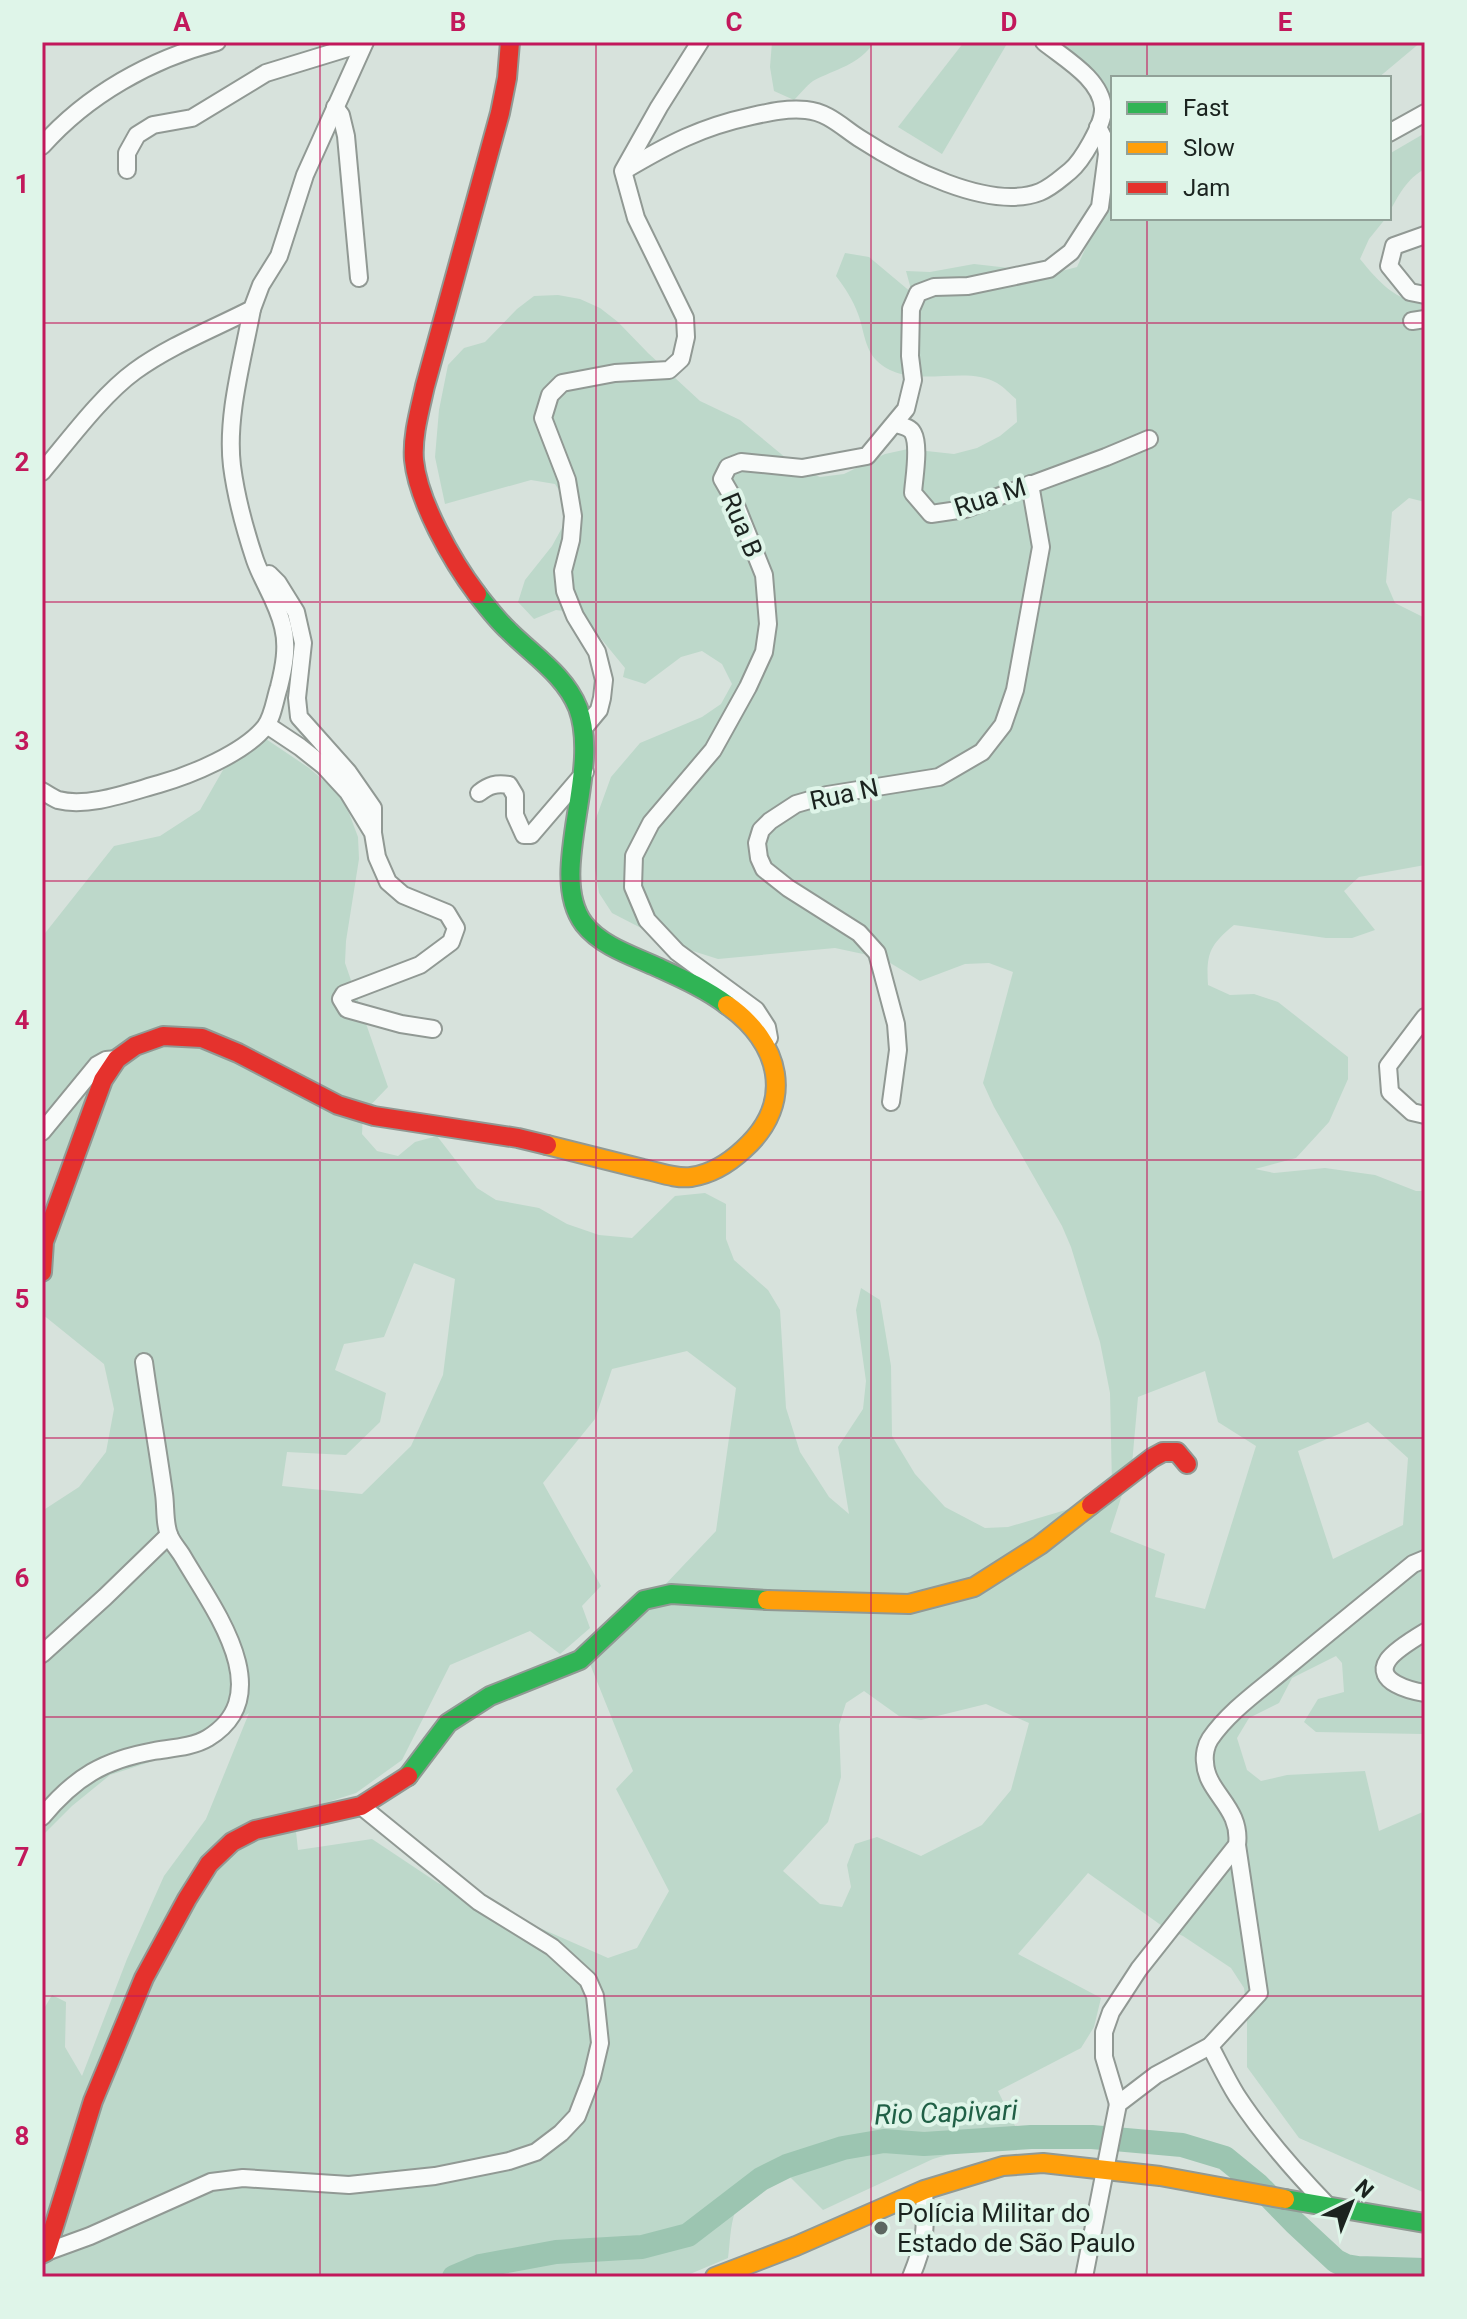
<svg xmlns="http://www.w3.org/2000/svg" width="1467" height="2319" viewBox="0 0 1467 2319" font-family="Roboto,sans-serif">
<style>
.green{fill:#bdd8ca;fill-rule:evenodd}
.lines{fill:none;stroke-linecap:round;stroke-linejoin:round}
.river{stroke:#9cc5b1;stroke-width:24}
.street-casing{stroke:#919994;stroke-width:20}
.fast-casing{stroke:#919994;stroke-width:22}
.slow-casing{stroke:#919994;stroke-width:22}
.jam-casing{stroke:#919994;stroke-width:22}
.street{stroke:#f9fbfa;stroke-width:16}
.fast{stroke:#30b455;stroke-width:18}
.slow{stroke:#ff9f0a;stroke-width:18}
.jam{stroke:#e5322d;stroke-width:18}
.grid{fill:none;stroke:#c2185b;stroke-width:2;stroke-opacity:0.55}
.poi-dot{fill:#5d6661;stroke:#dff5e9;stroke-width:3}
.labels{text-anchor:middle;stroke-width:8;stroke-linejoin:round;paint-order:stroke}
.street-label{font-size:26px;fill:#1b231f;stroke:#dff5e9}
.poi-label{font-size:26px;fill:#1b231f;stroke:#dff5e9;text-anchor:start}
.water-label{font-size:28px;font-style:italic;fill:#206046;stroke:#dff5e9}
.neatline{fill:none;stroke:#c2185b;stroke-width:3}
.grid-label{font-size:26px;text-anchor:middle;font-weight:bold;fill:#c2185b}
</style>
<rect width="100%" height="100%" fill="#d7e2dc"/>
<g class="green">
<path d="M772,42H874C860,65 835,69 813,81C806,86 800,94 794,100L774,91L770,67Z"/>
<polygon points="964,42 1008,42 942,154 898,127"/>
<polygon points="1036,42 1421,42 1378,78 1113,78 1113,103 1102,98"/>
<path d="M1425,133V169C1407,178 1398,196 1389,213V154Z"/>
<path d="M1113,204V218H1386L1369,239L1360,259C1378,281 1396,302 1425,303V502L1409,498L1392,512L1386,582L1395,603L1425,618V865L1359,877L1344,891L1375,930L1352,938H1326L1234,925C1210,945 1206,953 1208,985L1230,995L1254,994L1278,1002L1348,1057V1079L1329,1122L1296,1158L1255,1169L1274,1173L1325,1168L1375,1175L1416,1191H1425V1759L1422,1734L1316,1732L1304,1722L1318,1699L1344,1692L1342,1663L1336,1656L1292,1678L1279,1703L1249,1718L1237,1738L1247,1770L1261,1781L1287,1775L1365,1771L1379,1831L1425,1811V2193L1299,2138L1247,2067V2012L1244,1988L1231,1968L1183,1936L1165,1928L1088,1873L1018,1954L1101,1998L1094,2027L1081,2048L998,2091L1019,2134L933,2159L823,2210L789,2176C770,2182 743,2192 735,2212C730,2226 730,2244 728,2258L683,2277H42V2012L52,1995L66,2002L65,2047L82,2076L127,1959L164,1876L206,1819L249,1713L208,1743L110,1775L72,1806L42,1836V1511L79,1487L106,1452L114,1409L104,1364L42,1314V937L114,846L160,836L200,810L227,763L263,737L309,768L343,797L358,837L359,859L346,941L345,963L388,1087L363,1113L362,1134L377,1151L398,1156L415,1142L437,1136L477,1188L496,1200L539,1208L567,1224L599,1235L632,1238L675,1196L705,1193L726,1204V1239L734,1260L768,1290L780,1310L786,1408L800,1452L829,1497L849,1514L838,1447L863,1409L866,1381L856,1310L861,1288L880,1300L891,1366L892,1436L915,1474L945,1507L985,1528L1008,1527L1096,1501L1112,1486L1110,1393L1100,1342L1071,1247L1062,1226L994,1107L983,1083L1013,972L989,963L965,964L920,981L882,958L835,948L718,959L674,945L612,913L599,893L595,868V821L611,777L640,743L702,717L721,704L732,684L722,664L702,651L681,657L645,684L623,677L625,668L580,613L556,610L534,619L518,602L525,580L552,546L563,526L567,503L555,484L531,480L445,504L435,457L439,410L448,365L464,348L485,342L517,309L534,296L558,295L580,299L600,308L618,322L648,353L700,401L740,420L798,468L820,477L844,474L885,454L908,449L954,454L977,448L1000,436L1017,422L1016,399C1010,394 1004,387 997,383C963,363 909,393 876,360C864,347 864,329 858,314C853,300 845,288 836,276L845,253L869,257L912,293L906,271L930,272L974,264L1054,273L1077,267L1101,214ZM414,1263L455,1279L443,1375L411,1446L362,1494L282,1486L287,1452L346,1455L380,1422L386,1393L335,1370L344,1344L384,1337ZM687,1351L736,1388L716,1531L590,1664L633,1771L616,1789L669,1891L637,1948L608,1958L438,1883L372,1839L298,1850L294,1813L356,1793L402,1760L450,1665L530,1631L560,1654L590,1628L582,1606L601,1586L543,1483L595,1419L612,1369ZM1205,1371L1218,1422L1256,1446L1205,1609L1155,1597L1165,1554L1110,1532L1132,1464L1138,1397ZM1368,1422L1408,1458L1403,1525L1333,1559L1298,1451ZM864,1691L899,1716L921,1720L986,1704L1029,1723L1011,1790L982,1825L921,1856L877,1837L855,1844L847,1865L851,1887L842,1907L820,1904L783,1871L828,1822L841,1777L839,1725L846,1703Z"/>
</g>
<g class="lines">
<polyline class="river" points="454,2277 480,2266 556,2252 642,2247 688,2235 761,2179 787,2166 843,2148 884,2141 924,2144 1031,2137 1092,2137 1182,2145 1225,2158 1258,2185 1295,2223 1336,2261 1346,2266 1358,2268 1425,2270"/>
<defs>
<g id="street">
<polyline points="335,107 341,115 346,136 359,278"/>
<polyline points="1389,133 1425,113"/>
<path d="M42,146C87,95 151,59 217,42"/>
<polyline points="127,170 127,153 137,135 153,125 192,118 266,73 364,43"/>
<path d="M625,170C669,144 701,127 752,116C770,112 788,108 806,110C828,112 842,127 859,138C902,166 989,212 1040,192C1052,187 1060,179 1070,171C1082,161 1104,124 1103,108C1101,79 1065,59 1044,42"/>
<polyline points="1425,235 1394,246 1389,266 1410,292 1425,295"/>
<polyline points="1412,321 1425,319"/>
<path d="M896,424C902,426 910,427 913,433C920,446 914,478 913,493L931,514L965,509L1106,457L1149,439"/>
<path d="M42,472C69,440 102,395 135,371C171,345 213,329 252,309L261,285L279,256L305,175L365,42"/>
<polyline points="269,574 278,583 296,612 303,643 297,698 299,717 348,772 373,808 373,831"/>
<polyline points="267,725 300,747 324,766 348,792 373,833 377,857 388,882 403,895 447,913 456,928 451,942 420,965 344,994 341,999 347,1009 401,1024 433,1029"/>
<polyline points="584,728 599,710 602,698 604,680 597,652 575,616 565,591 563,571 571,540 573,516 567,480 543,418 550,395 562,383 615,373 669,370 681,359 686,337 685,318 636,218 623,171 659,107 700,42"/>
<path d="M42,791C47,794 53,798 58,800C88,808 130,792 159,784C191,775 244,753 265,727C273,717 275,699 279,687C284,667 288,647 283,627C277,601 263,583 255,560C245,530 236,497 232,466C226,416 243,359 252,309"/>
<path d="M479,793C489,785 496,783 509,785L515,795V815L524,835H531L585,772"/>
<polyline points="1425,1017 1388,1066 1390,1092 1412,1112 1425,1115"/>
<polyline points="769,1038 767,1027 756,1010 677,952 647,920 633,887 634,856 651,823 713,750 748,687 764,652 768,624 764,575 733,498 722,479 728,467 741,462 802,468 867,456 906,409 913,380 910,356 911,309 918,293 934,287 968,286 1049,269 1071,252 1100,207 1107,154 1105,141 1098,127"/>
<polyline points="891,1102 898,1050 896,1024 877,953 859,933 788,888 764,869 759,858 757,843 761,830 770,821 796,804 827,795 939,777 982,752 1003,725 1015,690 1041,547 1030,484"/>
<polyline points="42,1132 97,1065 106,1060 117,1059"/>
<path d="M1425,1632C1415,1638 1394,1651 1388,1660C1373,1682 1412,1691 1425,1693"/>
<polyline points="42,1654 105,1597 169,1535"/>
<path d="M42,1817C75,1777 104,1760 154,1751C172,1748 193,1747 208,1738C280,1694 212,1607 183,1557C179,1550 173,1544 170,1537C164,1525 166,1507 164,1494C158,1450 150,1406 144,1362"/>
<path d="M1210,2046C1219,2063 1227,2080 1237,2096C1264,2137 1295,2172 1329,2207"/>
<path d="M1118,2104L1104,2057V2032L1111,2012L1139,1969L1237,1845C1242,1807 1206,1793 1205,1762C1204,1755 1206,1745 1210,1739C1229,1711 1260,1690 1286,1668C1328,1633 1370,1599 1413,1564L1425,1559"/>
<polyline points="46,2252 90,2236 211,2182 243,2178 349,2185 435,2176 509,2161 536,2152 561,2133 577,2116 592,2077 600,2043 595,1996 588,1980 552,1947 479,1902 361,1806"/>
<path d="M911,2277C926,2240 926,2230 924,2190"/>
<polyline points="1084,2277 1118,2104 1156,2075 1210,2046 1259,1993 1237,1845"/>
</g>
<g id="fast">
<path d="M477,594C487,607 497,620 509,631C533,655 565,675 578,708C602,773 546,874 584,924C601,946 633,956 657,967C681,978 706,989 727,1005"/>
<polyline points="408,1776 448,1723 490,1696 580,1660 644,1600 671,1594 767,1600"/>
<polyline points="1285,2199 1425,2223"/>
</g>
<g id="slow">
<path d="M547,1145C579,1153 611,1161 643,1169C658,1172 675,1179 691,1177C712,1174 728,1164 744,1149C796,1102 780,1042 727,1005"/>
<polyline points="767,1600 909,1604 974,1587 1040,1545 1091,1505"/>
<polyline points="715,2277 796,2246 924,2190 1003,2166 1043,2163 1160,2176 1285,2199"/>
</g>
<g id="jam">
<path d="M477,594C452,561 418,501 414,460C412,436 420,409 425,386L500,113L507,78L510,42"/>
<polyline points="42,1272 44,1242 103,1080 117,1059 135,1046 163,1036 202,1038 238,1053 338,1105 374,1116 518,1138 547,1145"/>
<polyline points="1091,1505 1152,1458 1163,1452 1177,1452 1187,1464"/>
<polyline points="42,2254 46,2252 93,2101 144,1978 187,1899 209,1864 232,1842 255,1830 361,1806 408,1776"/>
</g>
</defs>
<use href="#street" class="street-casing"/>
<use href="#fast" class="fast-casing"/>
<use href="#slow" class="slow-casing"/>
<use href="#jam" class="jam-casing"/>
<use href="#street" class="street"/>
<use href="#fast" class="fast"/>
<use href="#slow" class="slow"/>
<use href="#jam" class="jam"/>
</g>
<path class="grid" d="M320,42V2277M596,42V2277M871,42V2277M1147,42V78M1147,218V2277M42,323H1425M42,602H1425M42,881H1425M42,1160H1425M42,1438H1425M42,1717H1425M42,1996H1425"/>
<circle class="poi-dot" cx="881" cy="2228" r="8"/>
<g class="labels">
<g class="street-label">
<text transform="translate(990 497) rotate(-18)" y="9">Rua M</text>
<text transform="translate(742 525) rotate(67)" y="9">Rua B</text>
<text transform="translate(844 794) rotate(-12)" y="9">Rua N</text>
</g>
<g class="poi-label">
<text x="897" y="2222">Polícia Militar do<tspan x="897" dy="30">Estado de São Paulo</tspan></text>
</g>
<g class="water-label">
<text transform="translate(946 2112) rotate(-2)" y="10">Rio Capivari</text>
</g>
</g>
<rect width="1467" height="2319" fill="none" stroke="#dff5e9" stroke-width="88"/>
<rect x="1111" y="76" width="280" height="144" fill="#dff5e9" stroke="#91a198" stroke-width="2"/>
<rect x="1127" y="102" width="40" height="12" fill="#30b455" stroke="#91a198" stroke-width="2"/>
<text x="1183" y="116" font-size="24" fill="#1b231f">Fast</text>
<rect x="1127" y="142" width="40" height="12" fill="#ff9f0a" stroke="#91a198" stroke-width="2"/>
<text x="1183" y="156" font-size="24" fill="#1b231f">Slow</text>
<rect x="1127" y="182" width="40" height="12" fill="#e5322d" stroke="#91a198" stroke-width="2"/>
<text x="1183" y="196" font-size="24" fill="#1b231f">Jam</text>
<g transform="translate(1351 2203) rotate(43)" stroke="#dff5e9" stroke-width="6" paint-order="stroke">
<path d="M0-6L14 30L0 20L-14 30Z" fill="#1b231f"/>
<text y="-12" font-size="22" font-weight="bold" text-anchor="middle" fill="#1b231f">N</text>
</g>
<rect x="44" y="44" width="1379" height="2231" class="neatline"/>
<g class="grid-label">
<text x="182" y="31">A</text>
<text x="458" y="31">B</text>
<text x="734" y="31">C</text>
<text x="1009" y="31">D</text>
<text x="1285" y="31">E</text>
<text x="22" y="193">1</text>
<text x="22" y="471">2</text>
<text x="22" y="750">3</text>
<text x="22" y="1029">4</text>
<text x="22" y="1308">5</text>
<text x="22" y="1587">6</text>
<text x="22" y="1866">7</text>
<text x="22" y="2145">8</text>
</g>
</svg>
